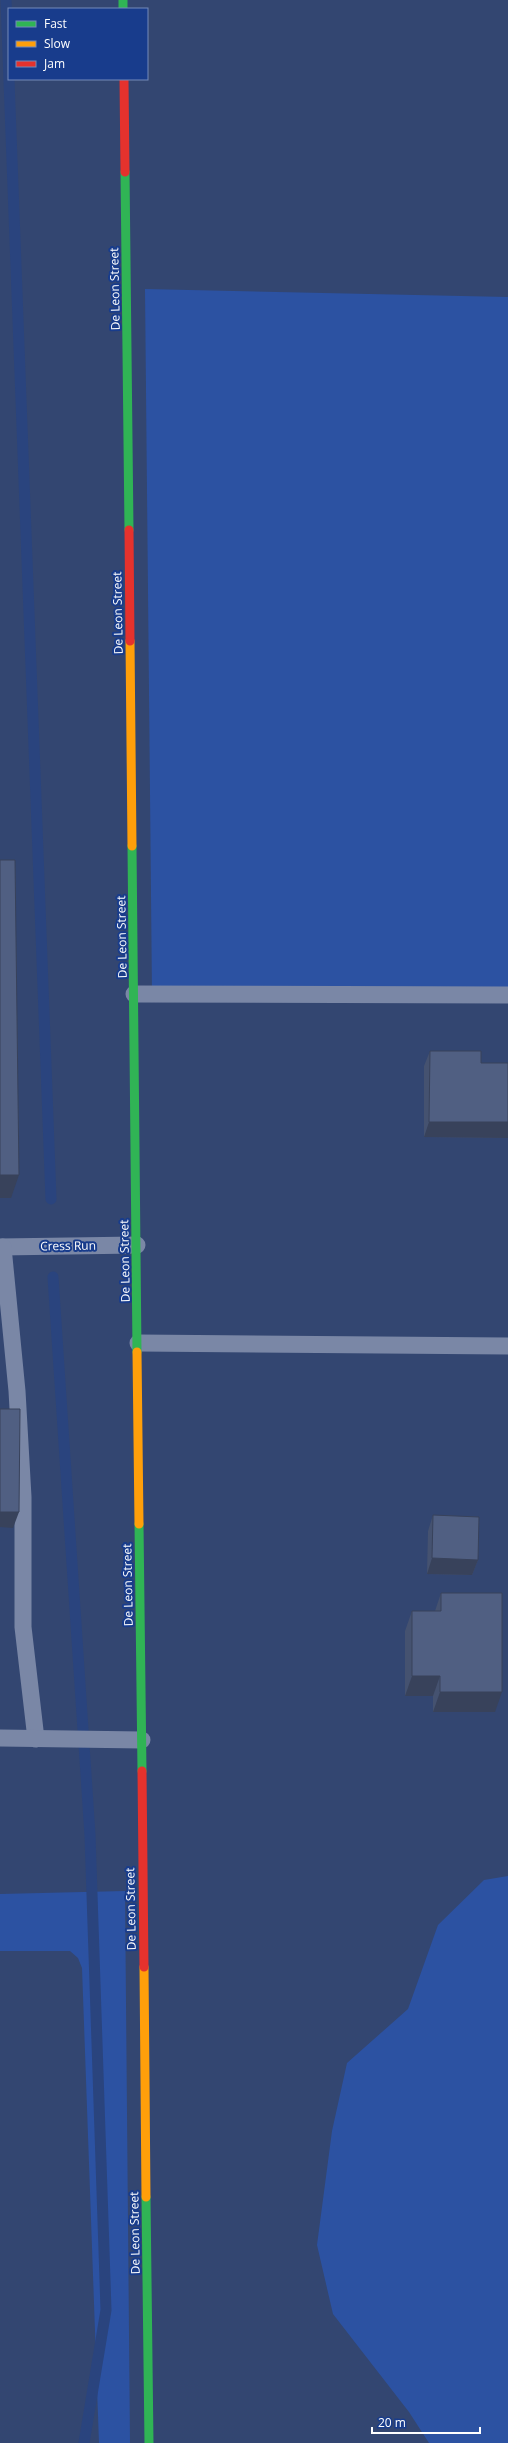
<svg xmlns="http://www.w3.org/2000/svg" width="508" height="2443" viewBox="0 0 508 2443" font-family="'Open Sans',sans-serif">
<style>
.green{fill:#2c52a2}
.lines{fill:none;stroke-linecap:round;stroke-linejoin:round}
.stream{stroke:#2a447e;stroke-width:11}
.lane{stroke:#7a87a6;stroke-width:17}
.fast{stroke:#30b455;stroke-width:9}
.slow{stroke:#ff9f0a;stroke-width:9}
.jam{stroke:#e5322d;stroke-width:9}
.wall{fill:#455270}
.shaded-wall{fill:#38425b}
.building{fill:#505f82;stroke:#38425b}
.labels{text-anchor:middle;stroke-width:4;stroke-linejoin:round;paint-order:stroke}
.street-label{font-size:12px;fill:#fff;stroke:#183c8c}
</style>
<rect width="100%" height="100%" fill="#334671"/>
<g class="green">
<polygon points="145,289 508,297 508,990 152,994"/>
<polygon points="508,1876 508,2443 429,2443 409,2412 333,2314 317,2245 332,2131 347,2063 408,2009 438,1925 484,1880"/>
<polygon points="125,1891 130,2443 99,2443 82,1968 78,1958 70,1951 0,1951 0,1894"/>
</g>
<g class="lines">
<g class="stream">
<polyline points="6,0 51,1199"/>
<polyline points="53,1277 90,1835 106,2310 84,2443"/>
</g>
<g class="lane">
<polyline points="134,994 508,995"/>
<polyline points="0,1247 137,1245"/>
<polyline points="3,1247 17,1391 23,1497 23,1627 36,1739"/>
<polyline points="138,1343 508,1346"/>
<polyline points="0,1738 142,1740"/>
</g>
<g class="fast">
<polyline points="123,0 123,9"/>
<polyline points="125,172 129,530"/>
<polyline points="132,846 137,1352"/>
<polyline points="139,1524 142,1771"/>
<polyline points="146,2197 149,2443"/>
</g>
<g class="slow">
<polyline points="130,641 132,846"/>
<polyline points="137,1352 139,1524"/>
<polyline points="144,1967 146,2197"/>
</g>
<g class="jam">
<polyline points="124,79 125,172"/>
<polyline points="129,530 130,641"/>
<polyline points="142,1771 144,1967"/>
</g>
</g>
<g class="wall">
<polygon points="430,1051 481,1063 508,1063 508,1138 424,1137 424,1066"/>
<polygon points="433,1515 478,1560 472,1575 427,1574 428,1531"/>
<polygon points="441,1593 495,1712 433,1712 433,1696 405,1696 405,1631 412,1611 435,1611"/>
</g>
<g class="shaded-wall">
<polygon points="429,1122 508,1122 508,1138 424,1137"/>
<polygon points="0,1175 19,1175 11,1198 0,1198"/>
<polygon points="0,1512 19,1512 13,1528 0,1527"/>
<polygon points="432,1558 478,1560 472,1575 427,1574"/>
<polygon points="412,1676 440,1676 433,1696 405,1696"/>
<polygon points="440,1692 502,1692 495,1712 433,1712"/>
</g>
<g class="building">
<polygon points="0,860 15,860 19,1175 0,1175"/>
<polygon points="430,1051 481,1051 481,1063 508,1063 508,1122 429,1122"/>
<polygon points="0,1409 20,1409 19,1512 0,1512"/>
<polygon points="433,1515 479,1517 478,1560 432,1558"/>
<polygon points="441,1593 502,1593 502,1692 440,1692 440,1676 412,1676 412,1611 441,1611"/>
</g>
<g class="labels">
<g class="street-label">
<text transform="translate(115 289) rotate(-91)" y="4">De Leon Street</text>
<text transform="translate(118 613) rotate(-91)" y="4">De Leon Street</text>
<text transform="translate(122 937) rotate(-91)" y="4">De Leon Street</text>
<text transform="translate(68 1246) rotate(-1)" y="4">Cress Run</text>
<text transform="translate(125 1261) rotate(-91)" y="4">De Leon Street</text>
<text transform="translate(128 1585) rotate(-91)" y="4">De Leon Street</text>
<text transform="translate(131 1909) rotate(-91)" y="4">De Leon Street</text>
<text transform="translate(135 2233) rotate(-91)" y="4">De Leon Street</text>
</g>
</g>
<rect x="8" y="8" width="140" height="72" fill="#183c8c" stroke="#748aba"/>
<rect x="16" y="21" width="20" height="6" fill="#30b455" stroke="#748aba"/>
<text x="44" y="28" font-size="12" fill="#ffffff">Fast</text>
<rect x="16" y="41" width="20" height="6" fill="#ff9f0a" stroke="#748aba"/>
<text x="44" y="48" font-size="12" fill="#ffffff">Slow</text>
<rect x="16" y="61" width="20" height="6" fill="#e5322d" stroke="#748aba"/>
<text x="44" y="68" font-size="12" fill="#ffffff">Jam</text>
<path d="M372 2427v6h108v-6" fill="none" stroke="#ffffff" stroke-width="2"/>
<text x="378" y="2427" font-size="12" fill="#ffffff" stroke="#183c8c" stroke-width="3" paint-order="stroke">20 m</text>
</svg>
